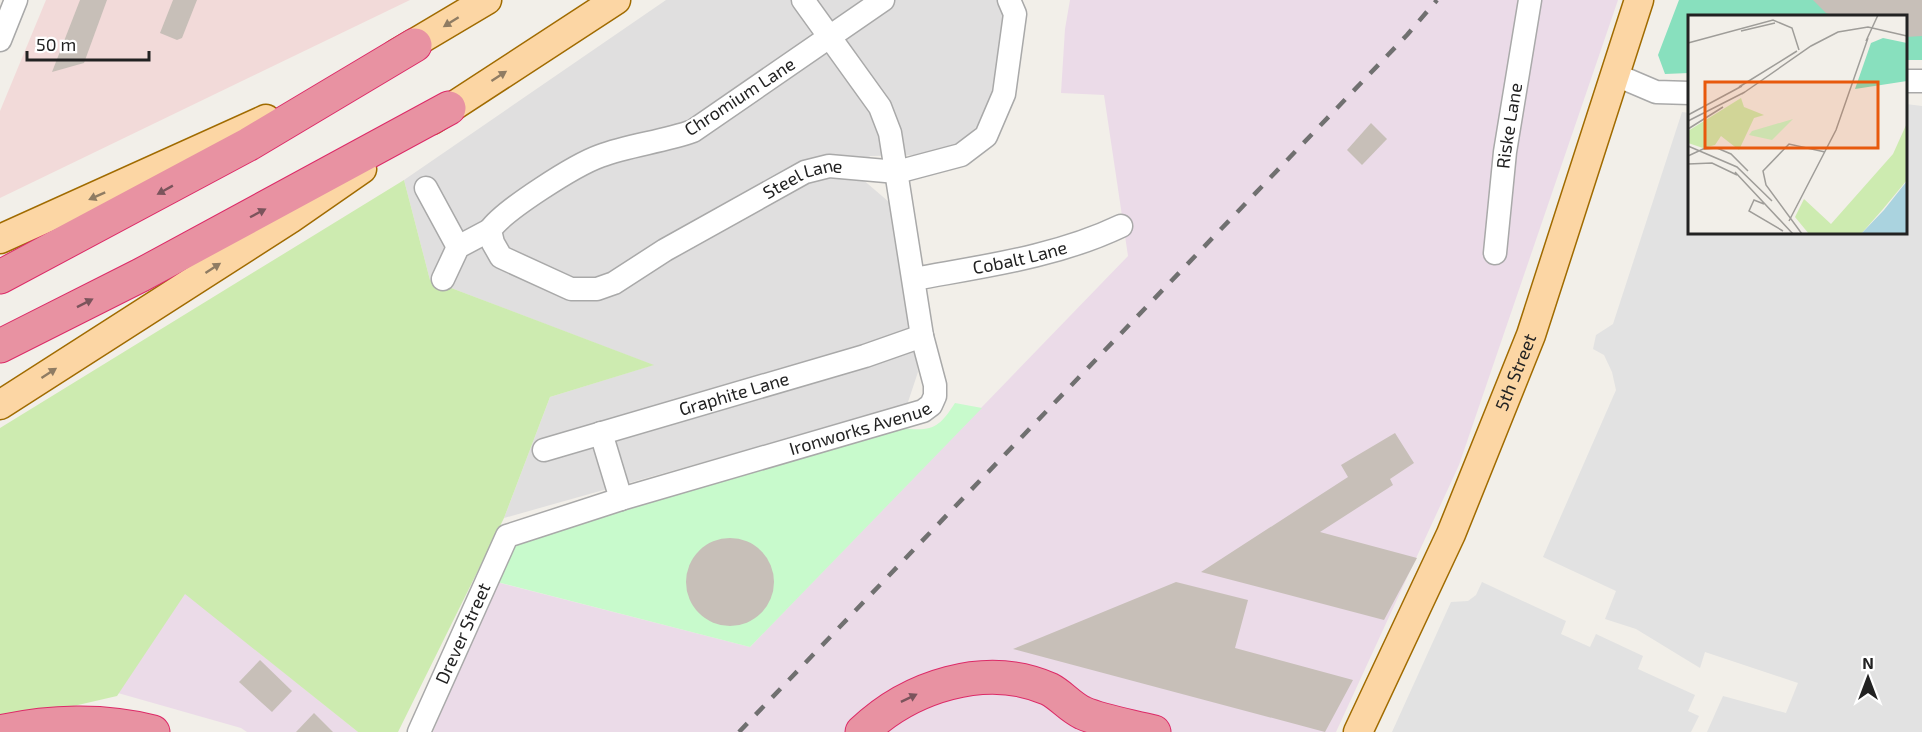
<svg xmlns="http://www.w3.org/2000/svg" width="1922" height="732" viewBox="0 0 1922 732" font-family="'Exo 2',sans-serif">
<style>
.residential{fill:#e0dfdf}
.commercial{fill:#f2dad9}
.industrial{fill:#ebdbe8}
.grass{fill:#cdebb0}
.park{fill:#c8facc}
.pitch{fill:#88e0be}
.parking{fill:#e2e2e2}
.building{fill:#c7bfb8}
.lines{fill:none;stroke-linecap:round;stroke-linejoin:round}
.minor-casing{stroke:#a9a9a9;stroke-width:25}
.major-casing{stroke:#a06b00;stroke-width:31}
.highway-casing{stroke:#dc2a67;stroke-width:35}
.minor{stroke:#fff;stroke-width:22}
.major{stroke:#fcd6a4;stroke-width:28}
.highway{stroke:#e892a2;stroke-width:33}
.rail{stroke:#707070;stroke-width:4.5;stroke-dasharray:12 12;stroke-linecap:butt}
.oneway{fill:#8f7c63}
.oneway2{fill:#7b545c}
.labels{text-anchor:middle;stroke-width:4.5;stroke-linejoin:round;paint-order:stroke}
.street-label{font-size:18px;fill:#222;stroke:#fff}
.inset-road{fill:none;stroke:#9f9d99;stroke-width:1.5}
.view{fill:#e8590c;fill-opacity:0.15;stroke:#e8590c;stroke-width:3}
.inset-edge{fill:none;stroke:#222;stroke-width:3}
</style>
<rect width="100%" height="100%" fill="#f2efe9"/>
<polygon class="residential" points="666,0 999,0 1007,12 1005,36 989,114 959,145 922,155 870,156 861,178 889,202 903,270 918,372 907,405 504,518 550,397 653,365 430,280 404,180"/>
<polygon class="commercial" points="46,0 410,0 0,198 0,111"/>
<g class="industrial">
<polygon points="1070,0 1618,0 1459,465 1336,732 433,732 496,582 750,647 1128,256 1104,95 1061,93 1065,29"/>
<polygon points="185,593 358,732 247,732 241,728 118,693"/>
</g>
<polygon class="grass" points="404,180 430,280 654,365 550,397 504,518 398,732 358,732 185,594 117,696 0,723 0,428"/>
<path class="park" d="M955,403L982,408L750,647L497,582L508,549L521,539L901,428C932,432 939,428 955,403Z"/>
<polygon class="pitch" points="1679,0 1922,0 1922,60 1906,60 1906,16 1690,16 1689,73 1665,74 1658,55"/>
<g class="parking">
<polygon points="1906,104 1922,106 1922,732 1707,732 1723,696 1786,713 1798,683 1705,652 1700,668 1636,629 1605,619 1616,591 1543,557 1616,390 1612,372 1604,355 1593,349 1596,335 1613,324 1682,112 1689,113 1690,232 1906,232"/>
<polygon points="1482,582 1566,621 1561,634 1590,647 1596,634 1643,656 1638,669 1695,695 1688,711 1699,716 1691,732 1392,732 1451,602 1468,601 1476,595"/>
</g>
<g class="building">
<polygon points="80,0 107,0 84,63 52,72"/>
<polygon points="173,0 197,0 182,38 177,40 160,33"/>
<polygon points="1813,0 1922,0 1922,36 1906,37 1906,16 1834,16 1826,13"/>
<polygon points="1371,123 1387,139 1362,165 1347,150"/>
<polygon points="1395,433 1414,463 1390,479 1393,485 1320,532 1417,558 1384,620 1201,572 1348,477 1341,465"/>
<circle cx="730" cy="582" r="44"/>
<polygon points="1176,582 1248,600 1235,648 1353,680 1325,732 1013,649"/>
<polygon points="260,660 292,691 272,712 239,682"/>
<polygon points="314,713 333,732 296,732"/>
</g>
<g class="lines">
<defs>
<g id="minor">
<path id="s1" d="M883,0L693,131C662,142 629,145 600,156C575,165 504,210 490,230L493,243L501,257L571,289H597L614,283L665,250L805,172L829,166L897,172L961,155L986,136L1004,94L1015,14L1009,0"/>
<polyline points="0,40 16,0"/>
<polyline points="1616,75 1656,92 1690,93"/>
<polyline points="1906,81 1922,81"/>
<polyline points="426,188 458,247"/>
<path id="s2" d="M1495,253L1505,152L1530,0"/>
<polyline points="443,279 458,247 490,230"/>
<path id="s3" d="M914,279C984,266 1056,257 1121,226"/>
<polyline points="601,433 621,499"/>
<path id="s4" d="M544,450L865,356L922,336"/>
<path id="s5" d="M419,732L507,536L621,499L923,411L931,405L935,396V385L922,336L890,133L880,107L803,0"/>
</g>
<g id="major">
<polyline points="396,54 487,0"/>
<polyline points="432,120 616,0"/>
<polyline points="0,239 266,119"/>
<polyline points="0,405 290,219 362,169"/>
<path id="s6" d="M1358,732L1451,534L1531,335L1639,0"/>
</g>
<g id="highway">
<polyline points="0,277 249,144 415,45"/>
<polyline points="0,346 141,275 449,108"/>
<path d="M0,732C49,721 104,719 153,732"/>
<path d="M862,732C909,687 985,661 1049,689C1061,695 1070,707 1083,713C1104,722 1131,726 1154,732"/>
</g>
</defs>
<use href="#minor" class="minor-casing"/>
<use href="#major" class="major-casing"/>
<use href="#highway" class="highway-casing"/>
<use href="#minor" class="minor"/>
<use href="#major" class="major"/>
<use href="#highway" class="highway"/>
<polyline class="rail" points="739,732 1407,35 1437,0"/>
</g>
<defs><path id="oneway-solid" d="M-6-.8H1V-3.2L6.5 0L1 3.2V.8H-6Z" transform="scale(1.5)"/></defs>
<g class="oneway">
<use href="#oneway-solid" transform="translate(451 22) rotate(148)"/>
<use href="#oneway-solid" transform="translate(499 76) rotate(-33)"/>
<use href="#oneway-solid" transform="translate(97 196) rotate(156)"/>
<use href="#oneway-solid" transform="translate(213 268) rotate(-33)"/>
<use href="#oneway-solid" transform="translate(49 373) rotate(-33)"/>
</g>
<g class="oneway2">
<use href="#oneway-solid" transform="translate(165 190) rotate(151)"/>
<use href="#oneway-solid" transform="translate(258 213) rotate(-28)"/>
<use href="#oneway-solid" transform="translate(85 303) rotate(-27)"/>
<use href="#oneway-solid" transform="translate(909 698) rotate(-26)"/>
</g>
<g class="labels">
<g class="street-label">
<text transform="translate(740 97) rotate(-33)" y="6">Chromium Lane</text>
<text dy="6" stroke="none"><textPath href="#s2" startOffset="128">Riske Lane</textPath></text>
<text dy="6" stroke="none"><textPath href="#s1" startOffset="828">Steel Lane</textPath></text>
<text dy="6" stroke="none"><textPath href="#s3" startOffset="108">Cobalt Lane</textPath></text>
<text dy="6" stroke="none"><textPath href="#s6" startOffset="393">5th Street</textPath></text>
<text dy="6" stroke="none"><textPath href="#s4" startOffset="198">Graphite Lane</textPath></text>
<text dy="6" stroke="none"><textPath href="#s5" startOffset="584">Ironworks Avenue</textPath></text>
<text dy="6" stroke="none"><textPath href="#s5" startOffset="108">Drever Street</textPath></text>
</g>
</g>
<g transform="translate(1688 15)">
<rect width="219" height="219" fill="#f2efe9"/>
<path d="M53,83L56,92L76,100L66,103L51,135L33,121L27,130L15,133L0,128V116ZM219,108V165L195,194L173,219H121L107,202L116,184L143,209L205,139Z" fill="#cdebb0"/>
<path d="M105,104L84,125L61,120L64,116Z" fill="#c8facc"/>
<path d="M195,23L219,28V66L167,74L183,28Z" fill="#88e0be"/>
<path d="M219,166V219H173L196,195Z" fill="#aad3df"/>
<path class="inset-road" d="M53,16L87,8M178,26L190,0M0,28L85,5L104,13L111,35M51,72L109,36M54,79L123,31L150,17L180,12L219,21M0,100L54,71M0,106L57,77M0,114L35,92M0,131L49,152L84,186M0,141L15,134L29,133L43,139L60,156M0,149L24,148L49,160M47,157L105,219M76,189L66,185L61,196L95,216M101,206L148,115L180,23M114,219L78,170L75,156L101,129L137,137"/>
<path class="view" d="M17,67H190V133H17Z"/>
<rect width="219" height="219" class="inset-edge"/>
</g>
<g transform="translate(1868 678)" stroke="#ffffff" stroke-width="4.5" paint-order="stroke">
<path d="M0-4.5L10 22L0 15L-10 22Z" fill="#222222"/>
<text y="-9" font-size="16" font-weight="bold" text-anchor="middle" fill="#222222">N</text>
</g>
<path d="M27 51v9h122v-9" fill="none" stroke="#222222" stroke-width="3"/>
<text x="36" y="51" font-size="18" fill="#222222" stroke="#ffffff" stroke-width="4.5" paint-order="stroke">50 m</text>
</svg>
